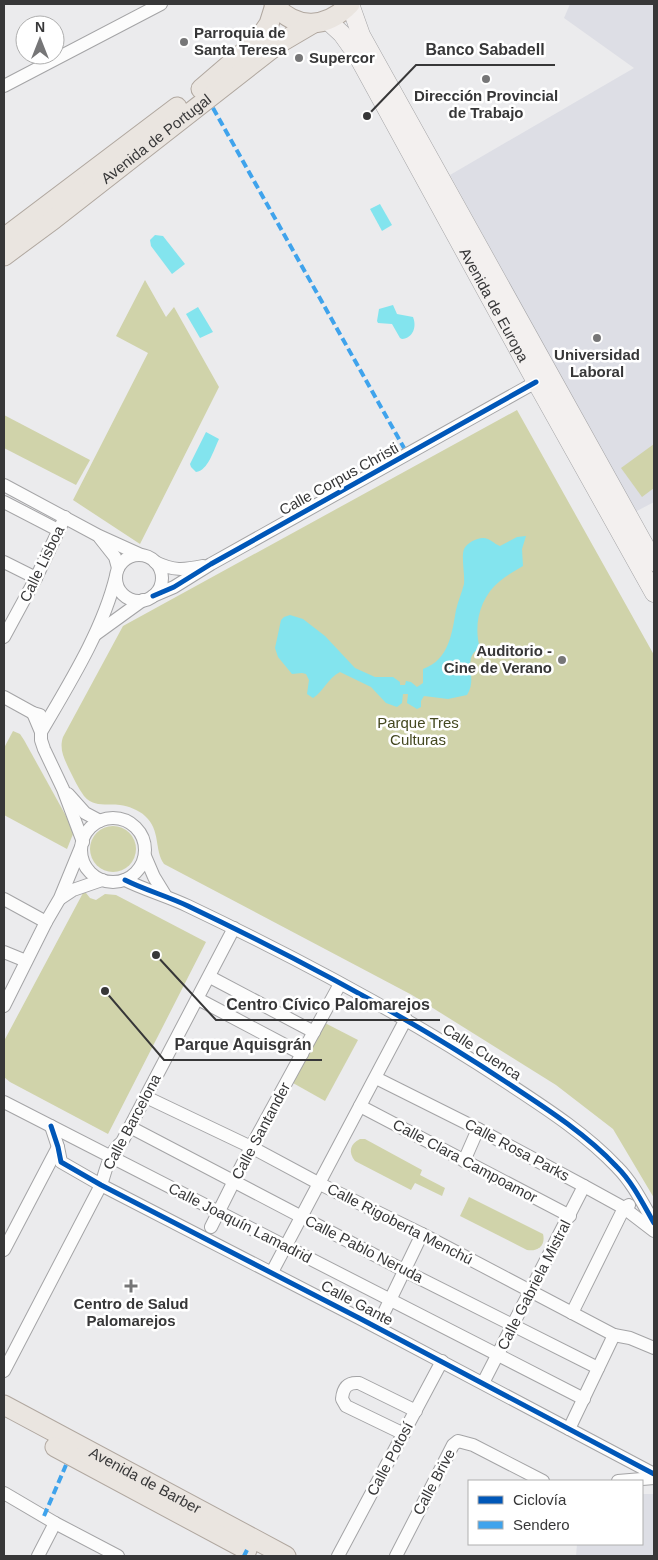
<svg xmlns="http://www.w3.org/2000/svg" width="658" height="1560" viewBox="0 0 658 1560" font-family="Helvetica,sans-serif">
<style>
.built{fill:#dddee5}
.green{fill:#d0d3aa}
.water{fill:#83e4ee}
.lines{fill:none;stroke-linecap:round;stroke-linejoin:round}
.street-casing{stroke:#a4a4a6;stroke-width:14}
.secondary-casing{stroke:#a4a4a6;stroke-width:19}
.primary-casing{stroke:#b0a79f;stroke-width:21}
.street{stroke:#fcfcfc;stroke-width:12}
.secondary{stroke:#f3f0ef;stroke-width:18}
.primary{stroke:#eae5e0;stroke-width:19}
.quiet{stroke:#3fa3ec;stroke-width:4;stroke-dasharray:8 4;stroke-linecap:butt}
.cycleway-casing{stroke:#fff;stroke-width:8}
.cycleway{stroke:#0057b8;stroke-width:5}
.poi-dot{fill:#767677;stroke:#fff;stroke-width:2}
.labels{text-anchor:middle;stroke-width:5;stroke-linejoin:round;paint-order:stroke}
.poi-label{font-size:15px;font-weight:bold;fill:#373738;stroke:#fff}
.street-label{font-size:15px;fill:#373738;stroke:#fff}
.park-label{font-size:15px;fill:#444820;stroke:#fff}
.leader{fill:none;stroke:#373738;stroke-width:2}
.callout-dot{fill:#373738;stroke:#fff;stroke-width:2}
.callout-label{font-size:16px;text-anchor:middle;font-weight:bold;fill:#373738;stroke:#fff;stroke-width:5;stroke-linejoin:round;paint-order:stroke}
</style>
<rect width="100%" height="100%" fill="#ebebed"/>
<g class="built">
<polygon points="570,4 654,4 654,502 635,512 450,175 634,68 564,18"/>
<polygon points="642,1494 654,1494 654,1556 576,1556 577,1544 642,1544"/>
</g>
<g class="green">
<polygon points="145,280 166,317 174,307 219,387 140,544 73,500 148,353 116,336"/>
<path d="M517,410L654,655V1198L613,1129L556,1085L412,995L164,864C154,850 161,830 145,816C139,810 128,806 120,805C108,803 94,808 84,796C78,788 74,779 69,769C64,758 59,749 63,737L123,626Z"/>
<polygon points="4,415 90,460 76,485 4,448"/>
<polygon points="654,444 654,488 642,497 621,468"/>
<polygon points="13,731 20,734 24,740 71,825 73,834 67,849 4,815 4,748"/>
<circle cx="113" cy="849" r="23"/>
<polygon points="83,893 86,893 90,898 96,900 105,894 116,895 206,942 108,1134 10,1082 4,1077 4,1041"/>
<polygon points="325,1023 358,1040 325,1101 293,1083"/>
<path d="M360,1139H365L422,1170L420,1175L445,1188L442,1196L415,1183L411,1190L355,1161C348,1152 350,1144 360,1139Z"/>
<path d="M469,1197L543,1234C546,1245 538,1252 527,1250L460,1216Z"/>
</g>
<g class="water">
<polygon points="380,204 392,225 382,231 370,209"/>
<polygon points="155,235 163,236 185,264 172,274 151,246 150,240"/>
<path d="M393,305L397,314L413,317C417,327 413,338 402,339L400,338L392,324L378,323L377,321L379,309Z"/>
<polygon points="198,307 213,332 200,338 186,314"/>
<path d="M206,432L219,439C214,449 208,471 196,472L191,467L190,464Z"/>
<path d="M526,536L522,549L523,566C515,571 507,575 500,581C480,597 473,625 480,648C460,659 479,676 467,695L448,699L424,696L421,701V707L417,709L407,703L408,694H403L402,703L397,707L386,703L371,687L340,672C327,679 324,691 313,698L307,694L309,680L306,674L302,673L292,674L278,657L275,648L281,620L284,617L290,615L303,619L325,636L355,668L375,677H393L400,682V685H405L406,681L411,682L417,687L423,683V669C449,660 452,633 456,610C458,601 462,592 464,584C465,574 461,557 464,549C467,543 476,538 483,538C490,538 494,544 500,546L517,537Z"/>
</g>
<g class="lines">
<defs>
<g id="street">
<polyline points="4,86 161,4"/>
<polyline points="4,485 99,536 141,555"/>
<polyline points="4,502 58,530"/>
<polyline points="100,538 115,557 118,568"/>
<circle cx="139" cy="578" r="23"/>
<polyline points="4,562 36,578"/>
<path d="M155,562C174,571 183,570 203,566"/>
<polyline points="153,596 174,587 211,564 536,382"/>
<polyline points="96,634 143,600"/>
<polyline points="4,637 36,578 65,517"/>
<polyline points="4,697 33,713 40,715"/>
<polyline points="33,713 41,732 41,740 44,749 63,789 83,842"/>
<path d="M41,732C69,684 103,630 116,576"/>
<polyline points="68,794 85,813 100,821"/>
<circle cx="113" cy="850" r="32"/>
<polyline points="145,856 154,877 165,895"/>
<path d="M125,880C145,890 167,896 188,906C297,958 405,1015 506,1082C544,1107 585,1133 617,1167C633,1183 643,1204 654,1223"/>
<polyline points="61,898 73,890 102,880"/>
<polyline points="4,899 46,922"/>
<polyline points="4,952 26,961"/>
<polyline points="210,977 314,1032"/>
<polyline points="198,999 302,1054"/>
<polyline points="4,1006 46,922 60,898 81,847"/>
<polyline points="376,1078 478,1129 584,1186 624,1208 654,1231"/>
<polyline points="146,1097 251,1147 320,1184 422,1234 614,1335 630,1338 654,1348"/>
<polyline points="4,1102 584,1399"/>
<polyline points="360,1106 570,1216"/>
<polyline points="51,1126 58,1147 61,1162 101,1185 359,1318 654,1474"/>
<polyline points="130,1127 405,1271 598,1368"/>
<polyline points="464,1161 478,1129"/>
<polyline points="211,1227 251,1147 340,984"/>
<polyline points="4,1250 58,1147"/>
<polyline points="272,1272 406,1019"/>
<polyline points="572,1313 624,1208 629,1205"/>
<polyline points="377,1327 422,1234"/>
<path d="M4,1371L101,1185C106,1170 109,1152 122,1142L234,928"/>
<polyline points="483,1383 584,1186"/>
<polyline points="569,1429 614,1335"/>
<path d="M404,1434L346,1406L342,1399C343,1388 347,1382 359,1383L416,1411"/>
<polyline points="618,1481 654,1478"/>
<polyline points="4,1493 55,1523 118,1556"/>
<polyline points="38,1556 55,1523"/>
<polyline points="338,1556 442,1361"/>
<polyline points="396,1556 453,1445 458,1441 473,1445 543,1481"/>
</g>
<g id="secondary">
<polyline points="350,4 361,35 654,562"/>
<path id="s1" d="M328,21L342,34L357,55L536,382L654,593"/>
</g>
<g id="primary">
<path d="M274,4C296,31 327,28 350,4"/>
<polyline points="201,89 258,40 269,24 275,5"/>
<polyline points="4,238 177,107"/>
<path id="s2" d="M4,256L54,219L278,44L312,24"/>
<path id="s3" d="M4,1405L286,1556"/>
<polyline points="55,1447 247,1550"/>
</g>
</defs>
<use href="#street" class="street-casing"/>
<use href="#secondary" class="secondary-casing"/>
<use href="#primary" class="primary-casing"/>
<use href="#street" class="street"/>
<use href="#secondary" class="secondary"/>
<use href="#primary" class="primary"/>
<g class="quiet">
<polyline points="213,108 404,448"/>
<polyline points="44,1516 66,1465"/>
<polyline points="244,1556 247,1550"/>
</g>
<defs>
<g id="cycleway">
<polyline points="153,596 174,587 211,564 536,382"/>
<path d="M125,880C145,890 167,896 188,906C297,958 405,1015 506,1082C544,1107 585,1133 617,1167C633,1183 643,1204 654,1223"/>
<polyline points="51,1126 58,1147 61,1162 101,1185 359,1318 654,1474"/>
</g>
</defs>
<use href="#cycleway" class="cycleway-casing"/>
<use href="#cycleway" class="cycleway"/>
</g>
<g class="poi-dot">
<circle cx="184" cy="42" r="5"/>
<circle cx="299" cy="58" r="5"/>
<circle cx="486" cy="79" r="5"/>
<circle cx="597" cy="338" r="5"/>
<circle cx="562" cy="660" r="5"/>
<path d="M128.5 1278.5h5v5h5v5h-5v5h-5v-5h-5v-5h5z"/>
</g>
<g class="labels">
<g class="poi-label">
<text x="194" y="38" text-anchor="start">Parroquia de<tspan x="194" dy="17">Santa Teresa</tspan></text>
<text x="309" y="63" text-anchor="start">Supercor</text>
<text x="486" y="101">Dirección Provincial<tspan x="486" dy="17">de Trabajo</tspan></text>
<text x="597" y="360">Universidad<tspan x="597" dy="17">Laboral</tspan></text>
<text x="552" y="656" text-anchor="end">Auditorio -<tspan x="552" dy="17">Cine de Verano</tspan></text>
<text x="131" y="1309">Centro de Salud<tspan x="131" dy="17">Palomarejos</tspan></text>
</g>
<g class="street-label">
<text dy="5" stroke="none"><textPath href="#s2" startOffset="192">Avenida de Portugal</textPath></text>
<text dy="5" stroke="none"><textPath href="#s1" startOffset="330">Avenida de Europa</textPath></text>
<text transform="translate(339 479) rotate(-29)" y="5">Calle Corpus Christi</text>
<text transform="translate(42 564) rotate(-64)" y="5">Calle Lisboa</text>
<text transform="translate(482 1052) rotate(33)" y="5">Calle Cuenca</text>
<text transform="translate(132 1122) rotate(-62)" y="5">Calle Barcelona</text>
<text transform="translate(261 1131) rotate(-62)" y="5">Calle Santander</text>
<text transform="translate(517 1150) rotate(28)" y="5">Calle Rosa Parks</text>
<text transform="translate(465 1161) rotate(28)" y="5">Calle Clara Campoamor</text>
<text transform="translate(240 1223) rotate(27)" y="5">Calle Joaquín Lamadrid</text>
<text transform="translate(400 1224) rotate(27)" y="5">Calle Rigoberta Menchú</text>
<text transform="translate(364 1249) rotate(27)" y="5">Calle Pablo Neruda</text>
<text transform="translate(534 1285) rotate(-63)" y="5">Calle Gabriela Mistral</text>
<text transform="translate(357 1303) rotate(28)" y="5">Calle Gante</text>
<text transform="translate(390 1459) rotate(-62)" y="5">Calle Potosí</text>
<text dy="5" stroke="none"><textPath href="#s3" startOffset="160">Avenida de Barber</textPath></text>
<text transform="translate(434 1482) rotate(-62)" y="5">Calle Brive</text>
</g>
<g class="park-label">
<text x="418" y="728">Parque Tres<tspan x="418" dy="17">Culturas</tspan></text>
</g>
</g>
<path class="leader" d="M367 116L416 65H555M156 955L216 1020H440M105 991L164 1060H322"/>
<g class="callout-dot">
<circle cx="367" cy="116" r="5"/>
<circle cx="156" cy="955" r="5"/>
<circle cx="105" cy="991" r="5"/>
</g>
<g class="callout-label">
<text x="485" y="55">Banco Sabadell</text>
<text x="328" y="1010">Centro Cívico Palomarejos</text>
<text x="243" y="1050">Parque Aquisgrán</text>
</g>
<rect width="658" height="1560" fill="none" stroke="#373738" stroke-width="10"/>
<rect x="468" y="1480" width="175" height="65" fill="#ffffff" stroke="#afafaf"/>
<rect x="478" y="1496" width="25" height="8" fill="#0057b8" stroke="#afafaf"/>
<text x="513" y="1505" font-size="15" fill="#373738">Ciclovía</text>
<rect x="478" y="1521" width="25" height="8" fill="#3fa3ec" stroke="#afafaf"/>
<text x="513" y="1530" font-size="15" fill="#373738">Sendero</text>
<g transform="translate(40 40)"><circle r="24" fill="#ffffff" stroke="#afafaf"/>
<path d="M0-4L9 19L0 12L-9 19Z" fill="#767677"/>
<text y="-8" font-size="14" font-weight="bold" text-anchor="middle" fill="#373738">N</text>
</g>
</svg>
